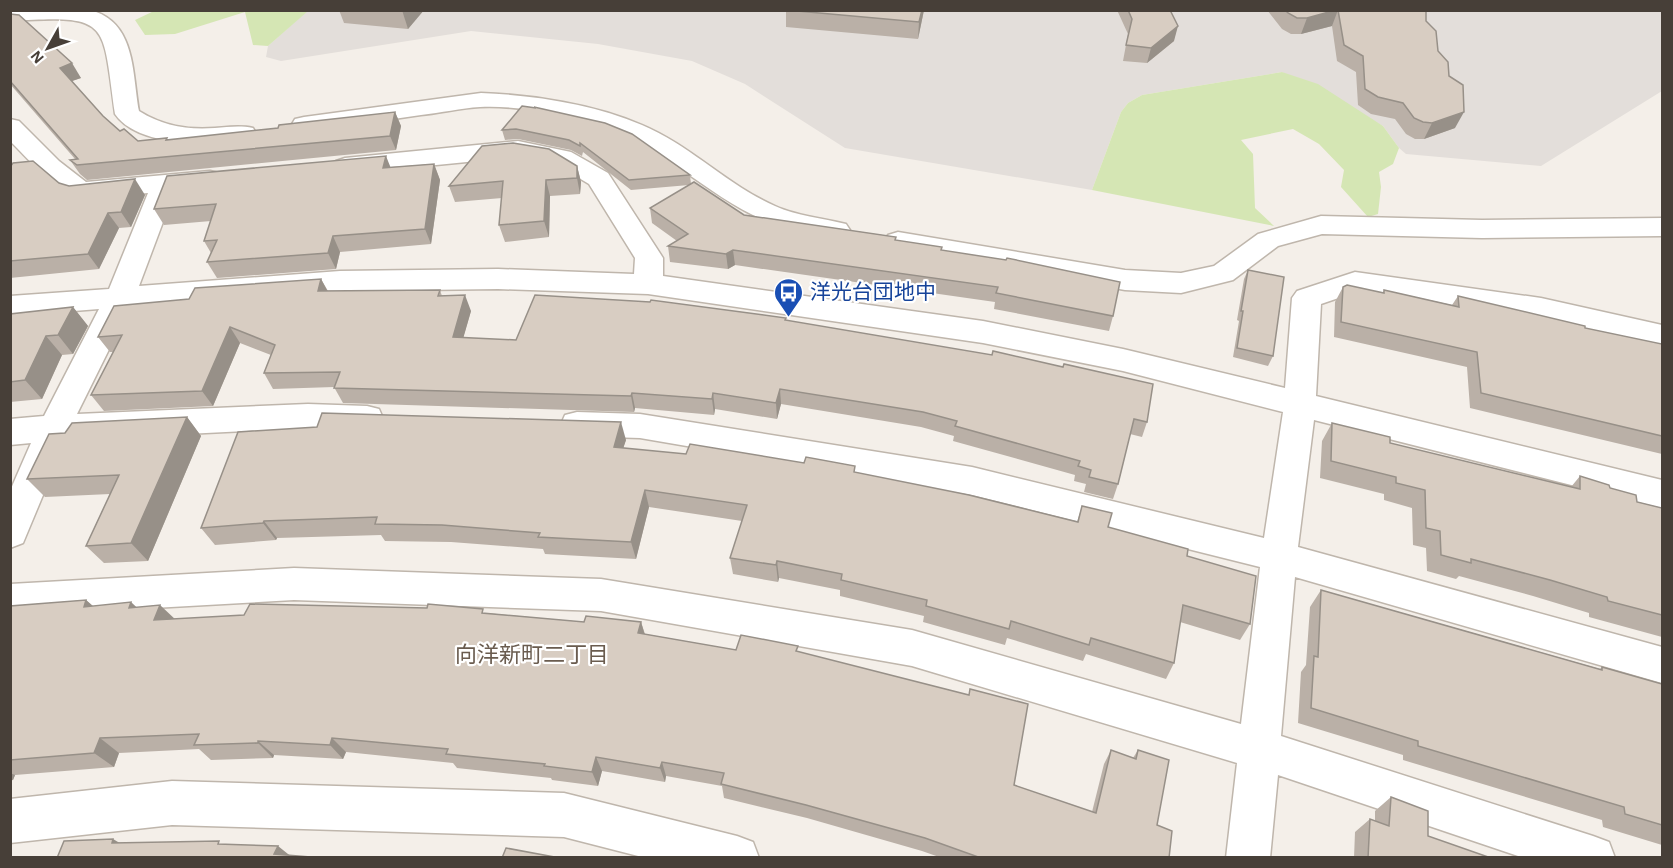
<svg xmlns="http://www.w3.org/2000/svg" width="1673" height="868" viewBox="0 0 1673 868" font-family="'Alegreya Sans','Noto Sans JP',sans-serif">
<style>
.industrial{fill:#e3deda}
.green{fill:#d5e6b4}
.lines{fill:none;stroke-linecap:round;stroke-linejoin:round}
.minor-casing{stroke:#bfb6ac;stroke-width:3}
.minor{fill:#fff;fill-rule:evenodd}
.wall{fill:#bab0a7}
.shaded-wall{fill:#979088}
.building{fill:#d8cdc2;stroke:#979088;stroke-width:1.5}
.labels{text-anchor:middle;stroke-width:4.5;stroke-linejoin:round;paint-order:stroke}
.transit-label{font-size:21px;fill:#164399;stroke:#fff;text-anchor:start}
.neighbourhood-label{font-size:22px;fill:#6a5c4f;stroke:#fff}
</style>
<rect width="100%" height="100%" fill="#f4efe9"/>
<polygon class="industrial" points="308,10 1662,11 1662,91 1541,166 1406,154 1399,148 1383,126 1282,72 1142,95 1128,103 1121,112 1092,190 845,148 745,84 692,61 598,44 471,31 281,61 266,57 268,46"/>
<g class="green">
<polygon points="154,11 154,10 308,11 268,46 253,45 245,12 175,34 145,35 135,20"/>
<polygon points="1282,72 1318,84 1383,126 1399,148 1393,164 1379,172 1381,187 1378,214 1368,217 1341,187 1344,170 1319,144 1293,129 1241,140 1253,154 1255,208 1274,226 1092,190 1121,112 1128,103 1142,95"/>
</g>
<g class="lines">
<defs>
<g id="minor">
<path d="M10,10H90C136,22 132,72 139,111C163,126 187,130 215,128C228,127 240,125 253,128L256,133L253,138C217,147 138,148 115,114C102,20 111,15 10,21Z"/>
<path d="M481,93C533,95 594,104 642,125C690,145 727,185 775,206C797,216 822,218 846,224L850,230L846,236C833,239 822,236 810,234C724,220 677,149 597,125C561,115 518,105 480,107C461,108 441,113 421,115C382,121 343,126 304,131L295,129L292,124L295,119L304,117Z"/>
<path d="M10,119L19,121L59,161L86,182L210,171L219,173L223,179L219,185L175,190L139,286L340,271L498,269L634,274L635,258L589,184L554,163L518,157L345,174L336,171L332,166L336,161L345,158L518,141L571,152L608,173L663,258V276L983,321L1123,349L1285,388L1292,298L1297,291L1355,272L1541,298L1662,325V347L1541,318L1356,292L1321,304L1316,396L1662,480V508L1314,420L1298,547L1662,647V683L1295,577L1281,736L1593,836L1609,842L1615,858H1524L1278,775L1270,858H1226L1237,763L912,666L601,611L294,600L10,616V584L294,568L601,579L912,630L1241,724L1260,567L972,495L640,438L577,436L565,433L561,424L565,415L577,412L640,414L972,467L1264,538L1283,412L1123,371L983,343L648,294L498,289L340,291L130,307L77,414L308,404L367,406L379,409L383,418L379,427L367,430L308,428L66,440L23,543L10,548V491L31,443L10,445V419L44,416L99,309L10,316V296L109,289L148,193L80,199C56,193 28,158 10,141Z"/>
<polygon points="1321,216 1482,220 1662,218 1662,236 1482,238 1322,234 1278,246 1233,280 1181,293 1125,290 898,250 888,247 884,241 888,235 898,232 1125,270 1181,273 1214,266 1258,234"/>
<polygon points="172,781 564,793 737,836 753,842 759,858 646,858 564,837 172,825 10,843 10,799"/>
</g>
</defs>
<use href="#minor" class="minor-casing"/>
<use href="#minor" class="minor"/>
</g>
<g class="wall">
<polygon points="339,10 424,10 408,29 344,23"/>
<polygon points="924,10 918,39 786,27 786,11"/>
<polygon points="1117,10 1170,10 1174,41 1147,63 1123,61 1128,34"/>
<polygon points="1267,10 1426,10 1426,21 1438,51 1455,128 1424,139 1415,139 1406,134 1395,119 1371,114 1358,105 1356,72 1337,61 1332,26 1301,34 1291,34 1282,29"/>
<polygon points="10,14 81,78 72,81 103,116 120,131 138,141 168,140 278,128 395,112 401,126 396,150 87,180 80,174 70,160 75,159 10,84"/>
<polygon points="534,107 690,175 691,184 744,215 896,237 896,240 942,250 1113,316 1109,331 994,309 995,302 735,265 728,269 670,262 668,246 677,241 652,223 650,208 689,185 631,190 583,152 582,156 571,150 518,139 505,140 502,130 534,108"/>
<polygon points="434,164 440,180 431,244 340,252 336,269 217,278 207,262 211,253 204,241 211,221 164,225 154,209 390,167"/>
<polygon points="577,166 581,182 580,194 550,196 549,237 505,242 499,225 502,198 455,202 449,186"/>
<polygon points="10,167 59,183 69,186 145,195 131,227 119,228 99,269 10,278"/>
<polygon points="1248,270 1273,356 1268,366 1233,357 1239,321 1237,320 1244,279"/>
<polygon points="321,279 328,291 440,290 442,296 471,311 463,338 516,340 786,320 1147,422 1142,437 1130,434 1118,484 1113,499 1084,492 1086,484 1074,481 1075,475 953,441 954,436 921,427 781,404 777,419 715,409 714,415 635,408 634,412 343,403 334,387 273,389 264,373 271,355 240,343 213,406 104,411 91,395 113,352 110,352 98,337 189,299"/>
<polygon points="1343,287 1383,293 1384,290 1452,305 1458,296 1585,328 1661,344 1662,343 1662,454 1470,408 1467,367 1334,337 1335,302"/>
<polygon points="73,307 88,326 73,354 62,355 42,399 10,402 10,314"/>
<polygon points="187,417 201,436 148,561 104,563 86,546 110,494 45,497 27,479 65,433"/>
<polygon points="1332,423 1390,443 1571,487 1580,476 1610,488 1637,502 1662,508 1662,637 1589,617 1589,613 1533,596 1459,576 1456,579 1427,571 1426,548 1413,545 1412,508 1384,500 1384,494 1320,478 1322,441"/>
<polygon points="626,440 623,448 855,473 1077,522 1082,506 1108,527 1187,556 1250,624 1240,640 1180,622 1174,663 1166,679 1086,654 1083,661 1007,638 1005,645 923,622 924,616 840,596 840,590 779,578 778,582 733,574 730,558 742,521 649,507 636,559 545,554 543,549 451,542 385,541 381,535 277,538 276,540 215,545 201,528"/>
<polygon points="1321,590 1600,669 1602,667 1662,684 1662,845 1603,827 1602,820 1403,760 1403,755 1298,723 1301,672 1306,665 1310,607"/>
<polygon points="86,600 93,606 136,607 174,619 486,613 584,622 641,622 645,634 736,650 798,652 1014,785 1092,812 1104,764 1111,750 1133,758 1138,750 1157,825 1169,858 942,858 922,851 807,818 724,798 722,786 666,776 665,782 602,771 598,786 552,780 551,778 457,768 453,763 346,752 343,759 274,755 273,758 211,760 199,749 119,753 114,767 15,775 13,780 10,781 10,606"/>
<polygon points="1391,797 1428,836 1491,858 1354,858 1355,832 1370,819 1375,821 1375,811"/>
</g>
<g class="shaded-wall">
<polygon points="402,10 424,10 408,29"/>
<polygon points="922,10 924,10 918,39 919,22"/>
<polygon points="1336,10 1338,10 1332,26 1301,34 1307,18"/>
<polygon points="1178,26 1174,41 1147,63 1151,48"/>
<polygon points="72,63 81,78 69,82 60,68"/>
<polygon points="395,112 401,126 396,150 390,136"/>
<polygon points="1464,112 1455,128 1424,139 1432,123"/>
<polygon points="386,156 392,171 383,168"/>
<polygon points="434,164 440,180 431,244 425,229"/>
<polygon points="577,166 581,182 580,194 577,178"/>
<polygon points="135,179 145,195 131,227 121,212"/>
<polygon points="546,180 550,196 549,237 544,221"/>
<polygon points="108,213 119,228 99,269 88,254"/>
<polygon points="333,236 340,252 336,269 328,253"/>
<polygon points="733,250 735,265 728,269 726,254"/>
<polygon points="321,279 329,294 318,291"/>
<polygon points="465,295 471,311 459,353 453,337"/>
<polygon points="73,307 88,326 73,354 58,335"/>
<polygon points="230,327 240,343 213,406 202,391"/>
<polygon points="46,336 62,355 42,399 25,380"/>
<polygon points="780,389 781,404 777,419 776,403"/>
<polygon points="632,393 635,408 634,412 631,396"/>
<polygon points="713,393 715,409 714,415 712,399"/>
<polygon points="187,417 201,436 148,561 131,543"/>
<polygon points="621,422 626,440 618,464 614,447"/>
<polygon points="645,490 649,507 636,559 631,542"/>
<polygon points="264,521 277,538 276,540 263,523"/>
<polygon points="777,561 779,578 778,582 776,565"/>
<polygon points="86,600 105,617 84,607"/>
<polygon points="131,602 148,618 129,608"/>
<polygon points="160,605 177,621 154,620"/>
<polygon points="641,622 646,639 638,633"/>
<polygon points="100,738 119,753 114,767 94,753"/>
<polygon points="332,738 346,752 343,759 330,745"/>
<polygon points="258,741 274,755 273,758 258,743"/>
<polygon points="596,757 602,771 598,786 592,772"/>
<polygon points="662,762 666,776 665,782 660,768"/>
<polygon points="10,773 15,775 13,780 10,779"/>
<polygon points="113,839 133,851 112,843"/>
<polygon points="278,846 293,858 274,854"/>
</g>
<g class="building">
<polygon points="786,10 922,10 919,22"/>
<polygon points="1128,10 1170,10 1178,26 1151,48 1126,45 1132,19"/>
<polygon points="1285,10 1336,10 1307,18 1297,18 1288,13"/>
<polygon points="1338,10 1426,10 1426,21 1436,31 1438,51 1448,62 1449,76 1463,85 1464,112 1432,123 1423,122 1414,118 1403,103 1378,97 1365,89 1363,56 1344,45"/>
<polygon points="10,14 19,15 72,63 60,68 103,116 120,131 124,129 138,141 167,138 166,140 278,128 279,125 395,112 390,136 77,165 70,160 78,159 10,81"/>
<polygon points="522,106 536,108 534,107 605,123 632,134 690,175 629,180 580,143 580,146 569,140 516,129 502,130"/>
<polygon points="513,143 549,149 577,166 577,178 546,180 544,221 499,225 503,181 449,186 482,146"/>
<polygon points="386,156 383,168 434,164 425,229 333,236 328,253 207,262 217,240 204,241 216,204 154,209 167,176"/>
<polygon points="33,161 59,183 69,186 135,179 121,212 108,213 88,254 10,261 10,167 13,163"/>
<polygon points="694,182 744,215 896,237 895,240 942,247 941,250 1006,260 1007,258 1120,282 1113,316 996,293 998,287 733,250 726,254 668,246 688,234 650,208"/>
<polygon points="1248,270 1284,277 1273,356 1237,348 1243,311 1241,311"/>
<polygon points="321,279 318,291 440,290 438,296 465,295 453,337 516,340 535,295 650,302 651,300 786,318 785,320 992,355 993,351 1063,367 1064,364 1153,384 1147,422 1134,419 1118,484 1089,477 1091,470 1078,466 1080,461 955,426 957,421 923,412 780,389 776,403 713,393 712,399 632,393 631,396 334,388 340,372 264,373 275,345 230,327 202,391 91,395 122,335 98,337 114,306 189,299 195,288"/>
<polygon points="1347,285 1384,293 1384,290 1459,307 1458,296 1585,326 1585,328 1662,344 1662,436 1481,393 1477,352 1341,322 1343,287"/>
<polygon points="73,307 58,335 46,336 25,380 10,382 10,314"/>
<polygon points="322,413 621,422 614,447 686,454 690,444 804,463 806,457 855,466 854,472 969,495 1078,522 1082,506 1112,513 1108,527 1188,549 1187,556 1256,576 1250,624 1183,605 1174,663 1091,638 1089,645 1011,621 1009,629 926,606 927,600 841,580 842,574 777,561 776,565 730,558 747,505 645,490 631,542 538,537 540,533 442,525 375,524 377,517 264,521 263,523 201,528 238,432 317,427"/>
<polygon points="187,417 131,543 86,546 119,475 27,479 49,434 65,433 72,423"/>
<polygon points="1332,423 1390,437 1390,443 1580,489 1580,476 1609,485 1610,488 1636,495 1637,502 1662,508 1662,615 1608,601 1607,597 1550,580 1471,559 1471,563 1441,555 1440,531 1426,528 1425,490 1396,483 1396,477 1331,461"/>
<polygon points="1321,590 1602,670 1602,667 1662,684 1662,825 1625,814 1624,807 1418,746 1418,741 1311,708 1314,656 1318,657"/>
<polygon points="86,600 84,607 131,602 129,608 160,605 154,620 244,615 250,604 427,608 428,604 483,609 482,613 584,622 586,616 641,622 638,633 736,650 741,635 798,646 796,651 969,695 970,689 1028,704 1014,785 1096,813 1111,750 1136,759 1138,750 1169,760 1157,825 1172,831 1169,858 981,858 925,838 806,805 721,784 724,773 662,762 660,768 596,757 592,772 544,766 545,764 446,754 448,749 332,738 330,745 258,741 258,743 194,745 199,734 100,738 94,753 10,760 10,606"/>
<polygon points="1391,797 1428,811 1428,836 1491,858 1368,858 1370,819 1389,826"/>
<polygon points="113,839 112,843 219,841 218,844 278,846 274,854 323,858 57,858 64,841"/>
<polygon points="506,848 560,858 502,858"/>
</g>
<defs>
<symbol id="bus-pin" viewBox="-11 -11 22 30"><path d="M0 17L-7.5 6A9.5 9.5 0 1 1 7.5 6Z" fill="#1a4fb4" stroke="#fff"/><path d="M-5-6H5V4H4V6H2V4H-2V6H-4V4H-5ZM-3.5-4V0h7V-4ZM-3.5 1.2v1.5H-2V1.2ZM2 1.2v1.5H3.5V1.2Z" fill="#fff"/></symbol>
</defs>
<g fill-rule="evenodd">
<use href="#bus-pin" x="772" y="276" width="33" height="45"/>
</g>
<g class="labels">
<g class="transit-label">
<text x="810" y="299">洋光台団地中</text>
</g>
<g class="neighbourhood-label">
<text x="532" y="662">向洋新町二丁目</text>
</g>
</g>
<rect width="1673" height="868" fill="none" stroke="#473f38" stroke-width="24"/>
<g transform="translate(48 48) rotate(230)" stroke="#ffffff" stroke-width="4.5" paint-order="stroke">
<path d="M0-4.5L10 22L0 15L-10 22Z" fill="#473f38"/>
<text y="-9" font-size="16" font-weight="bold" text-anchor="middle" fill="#473f38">N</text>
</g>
</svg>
